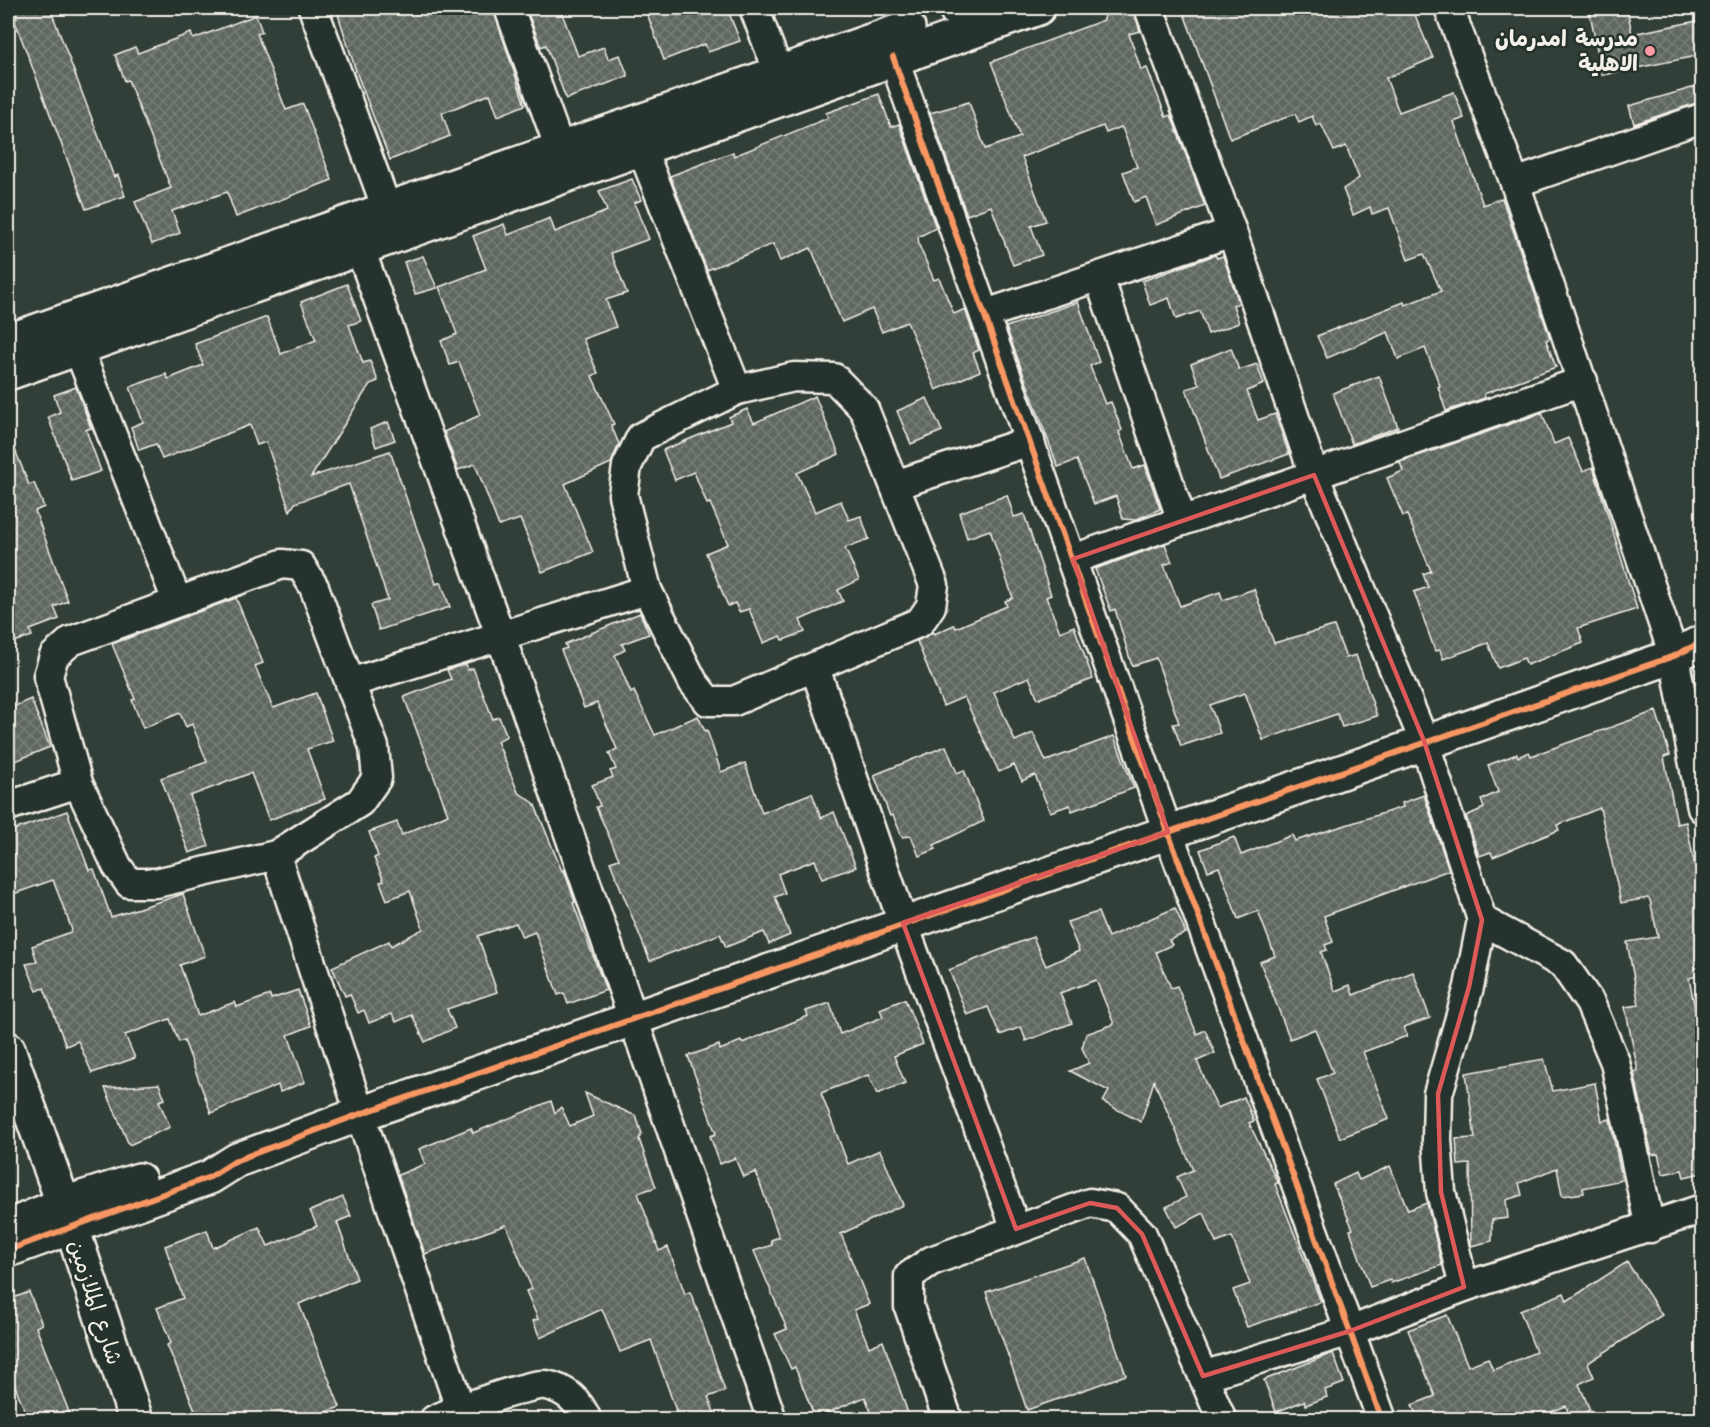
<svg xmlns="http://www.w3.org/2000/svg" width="1710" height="1427" viewBox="0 0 1710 1427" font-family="'Architects Daughter','Playpen Sans Arabic',sans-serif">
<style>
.building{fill:url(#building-cross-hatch);stroke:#f4f1e8;stroke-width:1.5}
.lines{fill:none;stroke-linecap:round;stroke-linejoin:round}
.minor-casing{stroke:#f4f1e8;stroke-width:33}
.tertiary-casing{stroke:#f4f1e8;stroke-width:38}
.primary-casing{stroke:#f4f1e8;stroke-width:38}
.minor{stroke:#26332d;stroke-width:28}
.tertiary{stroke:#26332d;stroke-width:33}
.primary{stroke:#26332d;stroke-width:33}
.cycleway-casing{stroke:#26332d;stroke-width:10}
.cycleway{stroke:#f99763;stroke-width:6}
.marked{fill:none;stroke:#de5a58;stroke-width:4.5;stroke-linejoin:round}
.poi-dot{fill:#ff9aa2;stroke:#26332d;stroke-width:2}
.labels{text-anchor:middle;stroke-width:5;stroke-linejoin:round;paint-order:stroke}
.poi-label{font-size:22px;font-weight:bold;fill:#f4f1e8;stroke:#26332d;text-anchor:end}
.street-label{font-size:22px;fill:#f4f1e8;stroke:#26332d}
</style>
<defs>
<pattern id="building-cross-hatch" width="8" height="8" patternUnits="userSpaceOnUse" patternTransform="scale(1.5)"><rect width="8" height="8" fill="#5f6861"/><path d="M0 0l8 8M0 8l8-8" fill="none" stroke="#777e78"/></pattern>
</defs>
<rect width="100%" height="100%" fill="#323e38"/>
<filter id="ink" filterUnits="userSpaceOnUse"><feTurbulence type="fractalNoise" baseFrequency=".0167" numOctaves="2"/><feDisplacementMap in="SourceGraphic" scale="12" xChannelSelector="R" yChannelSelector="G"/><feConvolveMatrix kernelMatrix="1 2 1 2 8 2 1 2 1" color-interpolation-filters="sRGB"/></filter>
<g filter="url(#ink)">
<g class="building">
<polygon points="13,8 50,8 114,177 118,175 125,196 86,209 14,19 17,18"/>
<polygon points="336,8 493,8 525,105 498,116 490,94 442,113 450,136 390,160 357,74"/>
<polygon points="526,8 560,8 578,56 604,47 608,59 620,55 628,76 566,99 546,45 541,47"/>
<polygon points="645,8 727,8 740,41 708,52 705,44 664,60"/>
<polygon points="1125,8 1133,8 1140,31 1129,34 1141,70 1147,68 1166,117 1171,115 1205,206 1156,225 1146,197 1134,202 1123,172 1137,167 1123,130 1121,127 1106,133 1103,126 1022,157 1046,221 1031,226 1042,255 1013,265 991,206 967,215 930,113 969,102 985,149 1020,137 991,62 1104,20 1105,14"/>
<polygon points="1182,8 1412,8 1433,58 1386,78 1399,112 1454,92 1464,118 1454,122 1483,205 1502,198 1550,338 1546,340 1556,367 1484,394 1485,398 1446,411 1438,387 1440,386 1425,348 1398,359 1388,332 1327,358 1317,336 1404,302 1405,305 1441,291 1424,254 1408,260 1389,208 1372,214 1370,207 1353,215 1343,189 1359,178 1346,146 1334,151 1321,124 1316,126 1312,116 1299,122 1295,114 1230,139"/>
<polygon points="1589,8 1627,8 1632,34 1702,20 1702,55 1602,75"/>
<polygon points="256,15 262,32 257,34 286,110 303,104 332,180 236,217 227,192 172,211 180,233 152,244 135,202 171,188 128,80 125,81 115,55 135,47 138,53 191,33 193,39"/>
<polygon points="1702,85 1702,101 1634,124 1629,106"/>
<polygon points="879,94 891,127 899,124 936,228 918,237 919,245 934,280 939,278 954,314 965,309 979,350 973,353 980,371 936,390 907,322 882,332 872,309 842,322 811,248 780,261 773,244 707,270 670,176 733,152 734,156 828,118 826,113"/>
<polygon points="632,179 641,200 634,203 649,239 611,253 627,293 606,300 616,327 583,339 598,373 592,376 614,424 611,425 619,444 611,463 565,484 593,552 542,572 520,519 499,526 475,464 458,470 444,432 480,415 459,362 450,365 441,341 457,334 439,287 486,269 473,236 504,224 508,235 550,218 555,232 607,211 599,191"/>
<polygon points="1215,255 1217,258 1223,256 1239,303 1233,305 1239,323 1208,334 1200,311 1176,319 1169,298 1150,305 1142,281"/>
<polygon points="423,256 437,288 415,294 404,262"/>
<polygon points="347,284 361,321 349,325 363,363 370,361 378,381 370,384 311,477 390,451 436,584 441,582 450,607 379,630 371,605 388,600 349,484 295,503 290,511 266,442 257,445 250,425 162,459 156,444 139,450 131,427 143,422 130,387 166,374 168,379 203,365 195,344 267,317 281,354 316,340 301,302"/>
<polygon points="1078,302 1099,362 1090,366 1105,404 1111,402 1122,430 1119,432 1133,469 1145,465 1160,509 1135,520 1123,519 1116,496 1094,504 1077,460 1058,467 1006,327"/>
<polygon points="1231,348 1239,370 1257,364 1264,384 1247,391 1258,420 1275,414 1289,454 1219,479 1186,389 1199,385 1191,364"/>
<polygon points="1379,376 1398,427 1352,444 1333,393"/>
<polygon points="76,387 91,428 86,430 101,471 72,481 48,417 60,412 54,395"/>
<polygon points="815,396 839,454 797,473 815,512 841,501 849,520 861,516 869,539 845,548 859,580 838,590 843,601 800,620 805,632 783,640 781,636 763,643 749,609 739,612 735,603 728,606 706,553 728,544 710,503 707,504 694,472 675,480 663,450 731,422 729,417 747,409 754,423"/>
<polygon points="927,398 942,431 911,444 897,411"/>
<polygon points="1542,413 1554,444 1568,438 1583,471 1593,467 1637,609 1578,628 1583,643 1527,665 1524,658 1498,668 1488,643 1443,659 1440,650 1435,651 1414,592 1428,587 1423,574 1431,571 1407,515 1403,516 1387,478 1403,471 1400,462"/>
<polygon points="388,422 395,440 376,447 370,429"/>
<polygon points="8,432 29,485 34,483 44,507 35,511 68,601 54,607 59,619 30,630 32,636 8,644"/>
<polygon points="1007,495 1014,517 1024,514 1051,595 1046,597 1060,632 1074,626 1093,679 1038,699 1029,677 994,692 1015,741 1033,733 1046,761 1114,736 1134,788 1072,811 1070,805 1050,812 1035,775 1022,781 1014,765 999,772 964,697 943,706 917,641 933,632 934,634 954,625 956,628 1007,606 1005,601 1013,598 990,530 967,538 959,513"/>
<polygon points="1165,544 1172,562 1164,565 1180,606 1220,592 1223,600 1254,589 1274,643 1334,626 1346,658 1356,655 1377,716 1342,727 1337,714 1263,740 1245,693 1210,705 1220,733 1181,746 1173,724 1179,723 1156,658 1132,666 1115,609 1111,611 1095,569"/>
<polygon points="236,598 263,663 255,666 273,708 316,693 333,741 307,749 325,799 269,820 251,773 190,796 209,846 189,853 161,778 207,762 192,724 186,727 180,713 143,728 132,700 135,699 112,644"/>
<polygon points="640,613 649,634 622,644 625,650 615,655 631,693 634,691 655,735 698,716 705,731 707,730 721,772 745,763 762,813 812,793 821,818 834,812 856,867 822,879 815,860 778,874 785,893 775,897 790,935 769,944 764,932 726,947 720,934 650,961 610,862 619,859 596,807 600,806 592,785 613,777 610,771 616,769 609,753 617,749 597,703 584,708 561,650 567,648 565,644"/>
<polygon points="466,664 468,670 473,668 493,719 499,717 507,736 497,741 518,792 534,803 562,871 564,870 575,902 573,903 606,990 568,1004 564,993 558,995 535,932 522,937 516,923 478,936 497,992 447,1009 455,1028 425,1042 412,1015 396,1022 392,1014 369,1023 364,1010 358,1013 350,994 345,996 332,967 389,941 391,946 423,929 410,891 387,900 380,882 384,881 374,858 378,856 369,832 397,822 402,835 448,814 404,697 451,679 447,670"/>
<polygon points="31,699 50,747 8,764 8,709"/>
<polygon points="1656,711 1670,755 1664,757 1677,824 1686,822 1702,901 1702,975 1689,978 1702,1045 1702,1173 1684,1177 1682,1170 1663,1174 1658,1154 1652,1155 1634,1072 1638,1071 1625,1007 1639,1005 1627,942 1658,937 1650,900 1648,898 1621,903 1600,808 1557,825 1559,830 1493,857 1491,852 1479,856 1466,816 1484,808 1481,800 1498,792 1488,765 1517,754 1518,757 1529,752 1531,756"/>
<polygon points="946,746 957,773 964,770 984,821 934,845 936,849 919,856 911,836 902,837 893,815 890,816 874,775"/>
<polygon points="1424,795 1449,870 1324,916 1333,942 1325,945 1327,950 1321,952 1335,991 1350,985 1353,995 1413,972 1430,1018 1404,1027 1407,1036 1363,1052 1389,1119 1340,1138 1317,1079 1333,1073 1315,1029 1290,1039 1260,962 1275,956 1258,911 1238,919 1219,867 1208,871 1200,850 1234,837 1241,855 1292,835 1295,841 1403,807 1402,803"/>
<polygon points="67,811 89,870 94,869 111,917 183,894 205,956 180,965 198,1016 235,1002 237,1007 270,995 271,999 298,990 311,1026 288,1035 305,1082 280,1092 278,1085 211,1113 184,1040 179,1042 170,1019 125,1035 135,1058 92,1073 78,1041 66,1046 44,988 37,991 26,964 37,962 32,946 71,932 72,930 53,880 8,896 8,832"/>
<polygon points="1175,908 1186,933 1169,940 1172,945 1156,952 1171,988 1177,986 1197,1034 1205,1030 1215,1053 1197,1061 1217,1108 1244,1097 1254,1121 1249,1123 1278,1183 1275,1184 1321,1302 1247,1327 1233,1290 1250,1284 1232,1237 1216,1243 1204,1213 1176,1227 1166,1207 1186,1197 1177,1177 1193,1170 1154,1081 1141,1122 1103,1102 1109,1091 1070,1071 1089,1063 1082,1048 1086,1034 1114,1024 1096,980 1060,993 1072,1023 1026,1041 1021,1027 1000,1035 988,1007 967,1015 949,970 1033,937 1046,966 1079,951 1067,922 1098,912 1108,937"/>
<polygon points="905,999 923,1044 894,1056 905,1083 877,1094 868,1075 821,1093 848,1164 880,1150 903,1205 841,1234 869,1304 854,1310 869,1347 883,1341 910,1419 874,1419 865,1397 815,1418 795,1367 791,1369 775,1334 787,1329 754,1251 772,1245 771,1240 779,1237 756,1172 743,1177 735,1158 720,1164 710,1136 716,1134 688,1056 719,1045 720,1050 741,1041 742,1043 808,1016 806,1011 830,1003 840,1034 883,1017 880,1009"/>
<polygon points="1544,1059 1553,1091 1595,1083 1602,1121 1610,1119 1622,1180 1583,1188 1584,1193 1562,1196 1557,1168 1519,1183 1522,1195 1506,1200 1508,1218 1492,1220 1492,1241 1471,1246 1470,1164 1458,1165 1456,1139 1475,1138 1466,1073"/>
<polygon points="159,1084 165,1099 159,1101 170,1127 129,1145 105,1088"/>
<polygon points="585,1093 636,1116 642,1134 639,1139 656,1187 638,1193 659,1251 668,1247 685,1294 690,1292 699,1314 725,1391 708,1397 717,1419 679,1419 651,1340 620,1352 602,1309 540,1338 533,1321 538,1319 526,1291 532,1289 506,1225 425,1254 398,1175 425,1164 419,1149 471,1128 473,1133 551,1101 555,1113 561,1107 570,1126 593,1116"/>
<polygon points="1390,1166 1408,1210 1427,1203 1442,1265 1391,1283 1390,1280 1370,1287 1350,1230 1353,1229 1333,1184 1356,1173 1359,1180"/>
<polygon points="343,1197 351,1216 337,1222 357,1279 299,1304 340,1407 307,1419 199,1419 167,1345 171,1343 157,1308 183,1298 165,1246 207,1230 213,1248 259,1227 268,1246 317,1226 310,1211"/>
<polygon points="1085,1258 1126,1375 1027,1410 986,1292"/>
<polygon points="1627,1262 1662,1315 1588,1363 1594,1377 1579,1384 1590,1410 1570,1418 1566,1406 1534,1419 1418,1419 1412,1405 1435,1396 1408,1330 1447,1315 1468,1366 1488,1358 1493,1370 1536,1352 1520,1311 1564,1293 1567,1301"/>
<polygon points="29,1292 42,1324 36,1327 69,1412 49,1419 28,1419 8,1368 8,1300"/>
<polygon points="1333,1353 1344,1383 1325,1390 1327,1397 1306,1405 1304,1401 1276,1412 1264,1380"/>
</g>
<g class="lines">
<defs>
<g id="minor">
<polyline points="313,8 387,209"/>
<polyline points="509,8 560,149"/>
<polyline points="754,8 779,73"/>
<polyline points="953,8 955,12"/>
<polyline points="1149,8 1232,232 1314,475 1424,741 1482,920 1469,987 1438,1094 1437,1140 1441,1192 1464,1287"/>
<polyline points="1449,8 1515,183 1674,656 1702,808"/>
<polyline points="893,57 1168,832 1382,1420"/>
<polyline points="641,147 737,390"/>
<polyline points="1515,183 1702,118"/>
<polyline points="360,249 501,637 772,1420"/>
<polyline points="1099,277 1182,521"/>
<polyline points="986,314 1232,232"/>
<polyline points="78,348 177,601"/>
<polygon points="794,377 834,378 864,409 934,585 931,606 920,622 734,701 708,701 693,682 647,590 623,495 627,466 641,437 737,390"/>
<polyline points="895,485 1030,441"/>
<polyline points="1073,559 1583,381"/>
<polygon points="282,564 301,566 314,587 374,747 377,778 360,802 276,855 156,883 129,883 117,866 78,783 48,676 54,656 71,641"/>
<polyline points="815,668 903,923 1016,1229"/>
<polyline points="350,683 647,590"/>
<polyline points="8,806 78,783"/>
<polyline points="276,855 360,1114 460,1408"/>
<polyline points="1482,920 1563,964 1590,1003 1615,1062 1650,1228"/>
<polyline points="1203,1376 1350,1331 1464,1287 1702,1209"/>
<path d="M434,1420C451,1412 531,1382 546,1385C566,1389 579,1401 587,1420"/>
<polyline points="948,1420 909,1307 909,1276 931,1261 1090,1203 1117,1208 1142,1234 1222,1420"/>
</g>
<g id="tertiary">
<polyline points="8,1049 72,1228 136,1420"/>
<polyline points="8,1227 63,1204 139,1180"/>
<polyline points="8,1250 210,1177 237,1160 360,1114 1674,656 1702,642"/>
</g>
<g id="primary">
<polyline points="8,341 908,28"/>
<polyline points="8,373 1038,8"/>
</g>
</defs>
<use href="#minor" class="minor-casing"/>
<use href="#tertiary" class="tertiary-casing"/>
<use href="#primary" class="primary-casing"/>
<use href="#minor" class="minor"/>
<use href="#tertiary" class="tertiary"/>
<use href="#primary" class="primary"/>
<defs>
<g id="cycleway">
<polyline points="893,57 1168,832 1382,1420"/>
<polyline points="8,1250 210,1177 237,1160 360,1114 1674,656 1702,642"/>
</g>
</defs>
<use href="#cycleway" class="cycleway-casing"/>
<use href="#cycleway" class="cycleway"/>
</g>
</g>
<path class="marked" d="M1314,475L1424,741L1482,920L1469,987L1438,1094L1441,1192L1464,1287L1350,1331L1203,1376L1142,1234L1117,1208L1090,1203L1016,1229L903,923L1168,832L1073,559Z"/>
<circle class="poi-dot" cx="1650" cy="51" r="6"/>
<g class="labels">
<g class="poi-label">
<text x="1638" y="46">مدرسة امدرمان<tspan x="1638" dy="25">الاهلية</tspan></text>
</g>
<g class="street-label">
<text transform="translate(96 1302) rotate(72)" y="8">شارع الملازمين</text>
</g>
</g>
<rect width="1710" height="1427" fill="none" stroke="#26332d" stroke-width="30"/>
<rect x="15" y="15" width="1680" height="1397" fill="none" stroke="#f4f1e8" stroke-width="2" filter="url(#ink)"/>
</svg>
